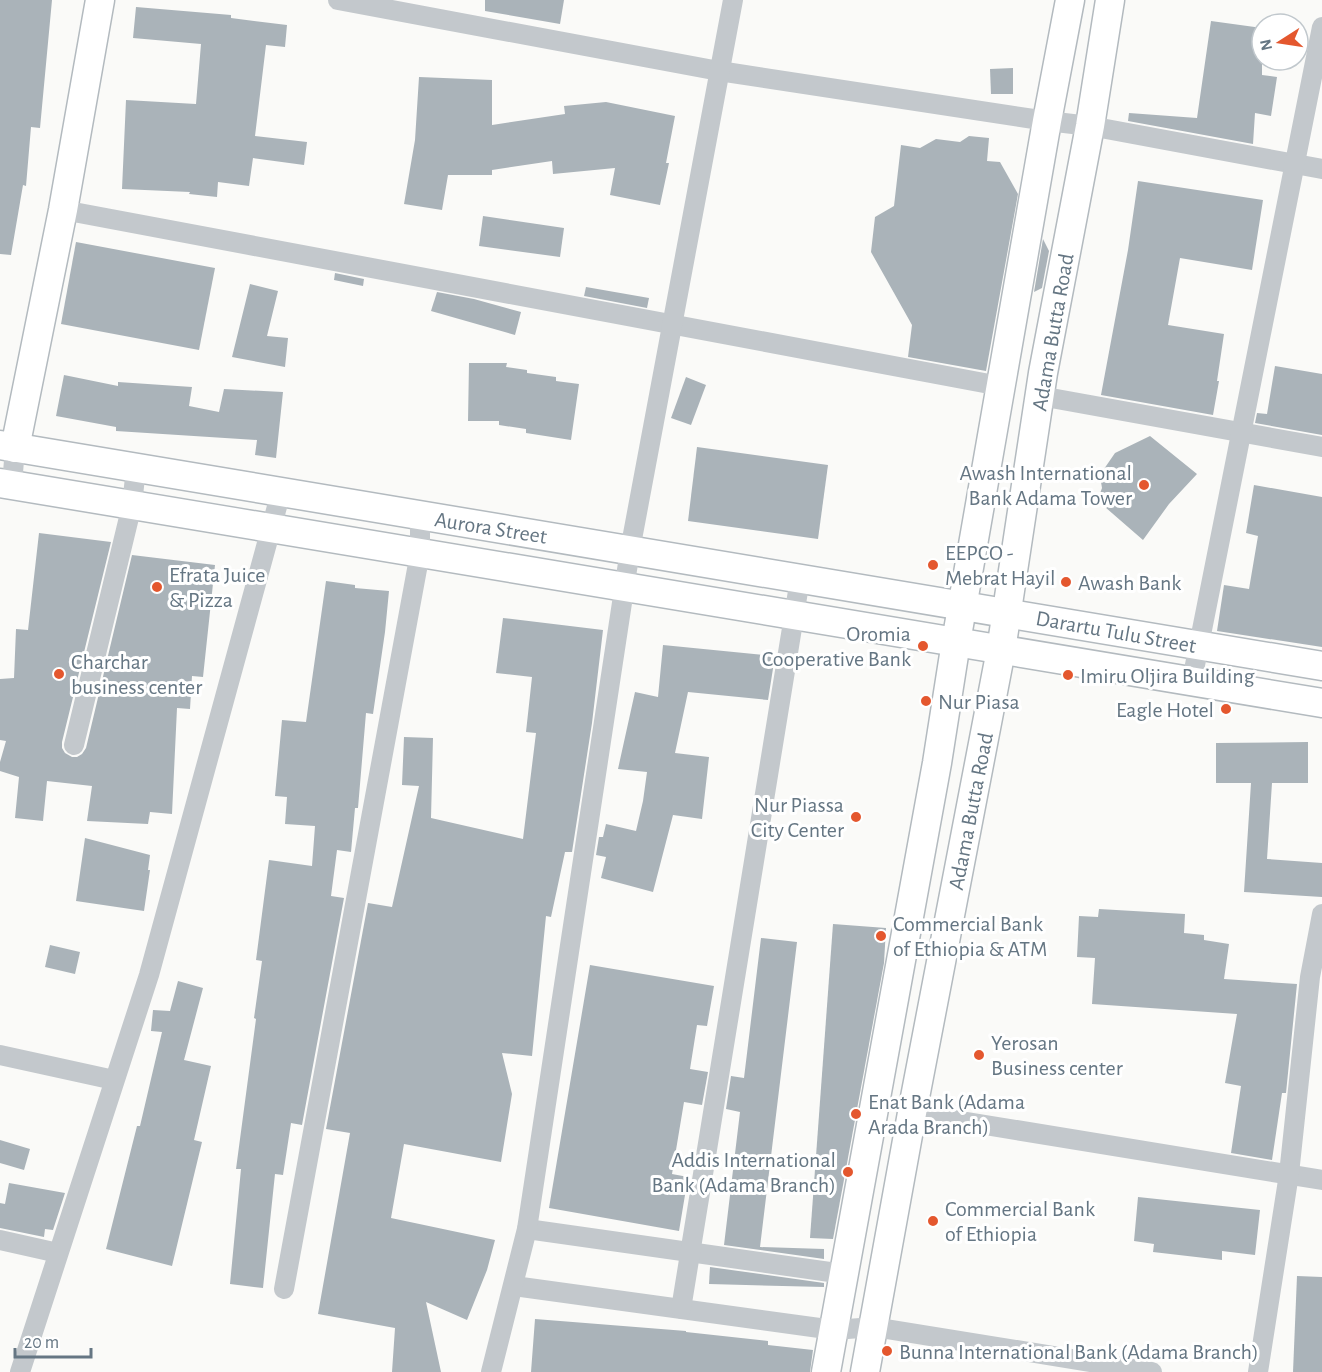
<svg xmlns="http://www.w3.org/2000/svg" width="1322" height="1372" viewBox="0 0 1322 1372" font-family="'Alegreya Sans',sans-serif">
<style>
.building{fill:#aab3b9}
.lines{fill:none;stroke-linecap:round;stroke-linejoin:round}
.secondary-casing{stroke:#b3babf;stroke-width:31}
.street{stroke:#c3c8cc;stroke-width:20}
.secondary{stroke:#fff;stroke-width:28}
.poi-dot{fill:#e4572e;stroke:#fff;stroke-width:2}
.labels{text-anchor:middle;stroke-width:6;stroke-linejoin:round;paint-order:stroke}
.street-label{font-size:22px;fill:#657683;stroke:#fff}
.poi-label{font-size:22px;fill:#657683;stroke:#fff;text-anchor:start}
</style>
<rect width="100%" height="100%" fill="#fafaf8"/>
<g class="building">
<polygon points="0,0 52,0 40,128 31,127 26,186 23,185 11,255 0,254"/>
<polygon points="485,0 564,0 560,24 485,11"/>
<polygon points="136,7 231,15 231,18 287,25 285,47 266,45 255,136 307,142 304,165 253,158 249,186 218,182 217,197 189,194 190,192 122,189 126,100 196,104 201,44 133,38"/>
<polygon points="1211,21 1262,28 1262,75 1277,77 1271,116 1255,113 1253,144 1128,121 1129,113 1197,118"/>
<polygon points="1013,68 1013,94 991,94 990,69"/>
<polygon points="419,77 492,80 492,125 565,114 564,106 606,102 675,116 666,163 669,163 660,205 610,195 615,168 553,174 552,161 492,170 492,175 448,175 442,210 404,204 415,140"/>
<polygon points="969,136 989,138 987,161 1000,162 1018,194 986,371 908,357 912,325 871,252 875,217 894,206 901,145 920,148 936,139 960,142"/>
<polygon points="1138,181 1263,200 1252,270 1180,258 1168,325 1224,334 1217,381 1219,381 1213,415 1101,395 1128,250"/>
<polygon points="483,216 564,228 560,257 479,246"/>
<polygon points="1043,239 1049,251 1042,288 1034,292"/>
<polygon points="76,242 215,268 199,350 61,324"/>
<polygon points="335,273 364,279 363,286 334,280"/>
<polygon points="250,284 278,291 267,336 288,338 285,367 232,357"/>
<polygon points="586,287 649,298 647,308 584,296"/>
<polygon points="437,292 474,299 521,312 515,335 431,311"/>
<polygon points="469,363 507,363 506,367 527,370 527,373 556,377 556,381 579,384 571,440 526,433 526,429 499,425 499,421 468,421"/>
<polygon points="1275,366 1322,374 1322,435 1255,423 1257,413 1267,414"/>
<polygon points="64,375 118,386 118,382 192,387 189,406 219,412 224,389 283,392 276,458 255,455 257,440 116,431 116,427 56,416"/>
<polygon points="686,377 706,385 691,425 671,418"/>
<polygon points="1150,436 1197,474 1169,504 1143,540 1105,507 1107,504 1098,499 1102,488 1101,482 1104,469 1115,453"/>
<polygon points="697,447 828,465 818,539 688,521"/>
<polygon points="1254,485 1322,497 1322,647 1217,631 1224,585 1249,589 1258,536 1246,533"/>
<polygon points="39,533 111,542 62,742 62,748 65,753 72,757 77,757 82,754 86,748 132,555 215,565 203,677 192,676 190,709 177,708 172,814 150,812 148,824 87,821 92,786 47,781 43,821 15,818 19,777 0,771 0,762 6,741 0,740 0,679 14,678 16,629 28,630"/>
<polygon points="326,581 355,585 355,588 389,591 385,632 373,714 366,713 358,808 355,808 351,852 337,850 331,896 344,898 302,1125 291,1123 283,1175 275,1174 263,1288 230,1284 241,1169 236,1169 256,1019 254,1018 262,961 256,960 269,860 312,866 315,826 285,824 287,797 275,796 282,720 306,722"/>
<polygon points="503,618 603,630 592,723 572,852 565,852 551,917 546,916 532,1056 502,1053 512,1094 501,1162 404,1144 391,1218 495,1240 487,1270 467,1320 426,1302 441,1372 392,1372 395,1328 318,1314 350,1133 326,1129 368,903 392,907 419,786 402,785 404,737 433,738 431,818 523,839 536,733 526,732 532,677 496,673"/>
<polygon points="663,645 775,656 768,700 688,692 675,753 709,757 702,819 673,815 653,892 601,878 606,857 596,855 599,837 603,837 606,824 636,831 643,801 647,772 618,769 635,692 658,697"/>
<polygon points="1308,742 1308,783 1272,783 1267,859 1322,863 1322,897 1244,892 1251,783 1216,783 1216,743"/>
<polygon points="85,838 150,855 148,870 150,870 144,911 76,901"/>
<polygon points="1099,909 1185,914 1184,933 1204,935 1204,940 1229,944 1224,979 1297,984 1286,1093 1282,1093 1272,1160 1231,1153 1241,1086 1225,1083 1237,1014 1092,1004 1095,958 1077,957 1079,916 1098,917"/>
<polygon points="833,924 886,928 884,963 833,1239 810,1238"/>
<polygon points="761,938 797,942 760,1247 824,1249 824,1259 724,1245 740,1112 726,1109 731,1076 744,1078"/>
<polygon points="50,945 80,952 75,974 45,967"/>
<polygon points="590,965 714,986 707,1026 697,1025 690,1069 708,1072 702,1105 684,1102 672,1174 688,1177 679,1231 549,1208"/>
<polygon points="178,981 203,988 184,1060 211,1066 194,1140 202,1142 172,1266 106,1249 137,1126 140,1126 162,1032 151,1031 153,1010 170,1011"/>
<polygon points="0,1140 30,1149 24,1170 0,1163"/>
<polygon points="9,1183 65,1193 53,1230 45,1229 44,1237 0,1228 0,1203 5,1204"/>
<polygon points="1138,1197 1260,1210 1255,1255 1222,1251 1222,1260 1153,1252 1154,1244 1134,1241"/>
<polygon points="710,1267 824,1283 824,1287 709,1284"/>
<polygon points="1297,1276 1322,1277 1322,1372 1293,1372"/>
<polygon points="535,1319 686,1331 686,1332 768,1341 768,1345 813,1350 810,1372 531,1372"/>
</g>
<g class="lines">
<defs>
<g id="secondary">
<polyline points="0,445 1322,666"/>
<polyline points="15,448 63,210 100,0"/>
<polyline points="0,483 1322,703"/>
<polyline points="826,1372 937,763 956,642 1047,121 1070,0"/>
<polyline points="865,1372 912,1113 1001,650 1043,373 1090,126 1110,0"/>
</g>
</defs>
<use href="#secondary" class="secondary-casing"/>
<g class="street">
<polyline points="338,0 719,71 1047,121 1090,126 1322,169"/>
<polyline points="63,210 1000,386"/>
<polyline points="1040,396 1322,447"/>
<polyline points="12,485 15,448"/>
<polyline points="1192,680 1322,27"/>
<polyline points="74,745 132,505 136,468"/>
<polyline points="0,1055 114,1080"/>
<polyline points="912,1113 1322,1180"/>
<polyline points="527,1229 844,1274"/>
<polyline points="0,1240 58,1253"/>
<polyline points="514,1286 834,1330 874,1327 1152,1372"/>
<polyline points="284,1289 420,553 420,515"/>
<polyline points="681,1309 800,579"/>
<polyline points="20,1372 149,975 281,492"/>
<polyline points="491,1372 527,1229 630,550 733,0"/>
<polyline points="1258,1372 1289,1174 1310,977 1322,914"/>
</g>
<use href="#secondary" class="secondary"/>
</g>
<g class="poi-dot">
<circle cx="1144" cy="485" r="6"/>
<circle cx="933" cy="565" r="6"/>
<circle cx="1066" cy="582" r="6"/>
<circle cx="157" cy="587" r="6"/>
<circle cx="923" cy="646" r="6"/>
<circle cx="59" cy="674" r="6"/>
<circle cx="1068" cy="675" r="6"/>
<circle cx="926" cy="701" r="6"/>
<circle cx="1226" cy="709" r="6"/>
<circle cx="856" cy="817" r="6"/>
<circle cx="881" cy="936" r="6"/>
<circle cx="979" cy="1055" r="6"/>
<circle cx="856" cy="1114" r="6"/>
<circle cx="848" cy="1172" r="6"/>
<circle cx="933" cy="1221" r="6"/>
<circle cx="887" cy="1351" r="6"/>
</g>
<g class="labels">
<g class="street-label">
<text transform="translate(1052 332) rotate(-80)" y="8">Adama Butta Road</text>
<text transform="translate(491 527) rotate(9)" y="8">Aurora Street</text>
<text transform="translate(1116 631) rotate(10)" y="8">Darartu Tulu Street</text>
<text transform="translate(970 811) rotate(-79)" y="8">Adama Butta Road</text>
</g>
<g class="poi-label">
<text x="1132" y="480" text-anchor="end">Awash International<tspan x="1132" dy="25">Bank Adama Tower</tspan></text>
<text x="945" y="560">EEPCO -<tspan x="945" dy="25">Mebrat Hayil</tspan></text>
<text x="169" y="582">Efrata Juice<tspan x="169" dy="25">&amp; Pizza</tspan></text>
<text x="1078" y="590">Awash Bank</text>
<text x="911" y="641" text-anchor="end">Oromia<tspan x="911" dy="25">Cooperative Bank</tspan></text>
<text x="71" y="669">Charchar<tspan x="71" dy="25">business center</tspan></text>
<text x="1080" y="683">Imiru Oljira Building</text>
<text x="938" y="709">Nur Piasa</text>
<text x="1214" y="717" text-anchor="end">Eagle Hotel</text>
<text x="844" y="812" text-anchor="end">Nur Piassa<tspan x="844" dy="25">City Center</tspan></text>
<text x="893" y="931">Commercial Bank<tspan x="893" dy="25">of Ethiopia &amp; ATM</tspan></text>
<text x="991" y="1050">Yerosan<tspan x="991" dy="25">Business center</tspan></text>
<text x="868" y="1109">Enat Bank (Adama<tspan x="868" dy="25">Arada Branch)</tspan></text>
<text x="836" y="1167" text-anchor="end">Addis International<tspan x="836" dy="25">Bank (Adama Branch)</tspan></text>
<text x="945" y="1216">Commercial Bank<tspan x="945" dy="25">of Ethiopia</tspan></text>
<text x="899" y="1359">Bunna International Bank (Adama Branch)</text>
</g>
</g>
<g transform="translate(1280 42) rotate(258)"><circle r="28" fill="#ffffff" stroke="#c1c8cd" stroke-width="1.5"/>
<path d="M0-4.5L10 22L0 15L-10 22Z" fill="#e4572e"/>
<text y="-9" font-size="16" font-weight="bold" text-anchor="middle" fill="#657683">N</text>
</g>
<path d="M15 1348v9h76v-9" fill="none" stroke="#657683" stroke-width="3"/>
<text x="24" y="1348" font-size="18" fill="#657683" stroke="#ffffff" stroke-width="4.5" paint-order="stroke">20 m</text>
</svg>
